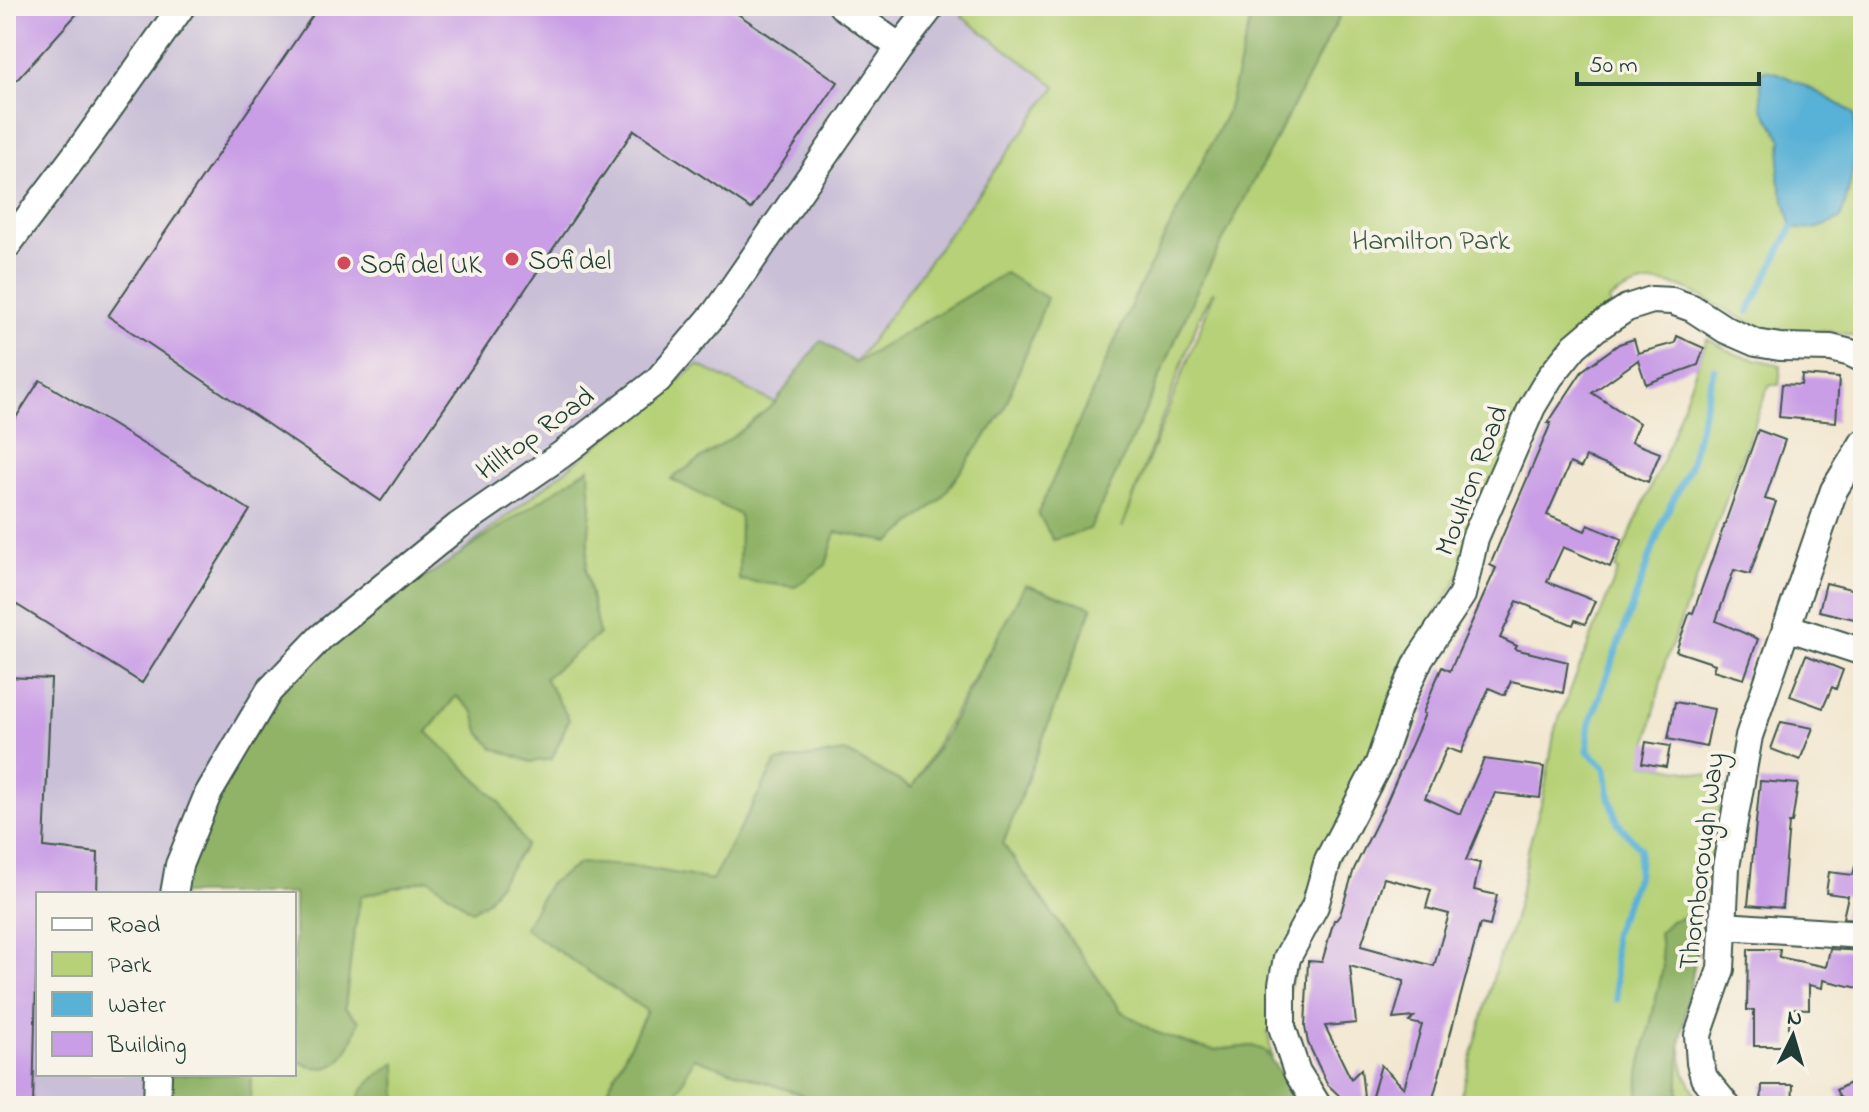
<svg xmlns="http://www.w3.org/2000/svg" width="1869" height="1112" viewBox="0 0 1869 1112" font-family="'Indie Flower',sans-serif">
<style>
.industrial{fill:#c9bfd7}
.green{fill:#b6d177;stroke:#6a8756;stroke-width:2;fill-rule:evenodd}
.forest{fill:#90b368;stroke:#58784e;stroke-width:2}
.water{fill:#59b1d6;stroke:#3c7785;stroke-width:2}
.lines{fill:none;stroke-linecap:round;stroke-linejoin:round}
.stream{stroke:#59b1d6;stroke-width:7}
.building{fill:#c99ee6;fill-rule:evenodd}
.minor-casing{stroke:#3f564b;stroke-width:30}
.minor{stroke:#fff;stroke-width:26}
.poi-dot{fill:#d1495b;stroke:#f7f3e8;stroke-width:3}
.labels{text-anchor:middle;stroke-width:8;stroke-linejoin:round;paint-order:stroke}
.park-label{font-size:28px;fill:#3d5b41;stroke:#f7f3e8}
.poi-label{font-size:28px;fill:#1f3d34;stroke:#f7f3e8;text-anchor:start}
.street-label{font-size:28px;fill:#1f3d34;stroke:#f7f3e8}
</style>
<rect width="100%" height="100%" fill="#f7f3e8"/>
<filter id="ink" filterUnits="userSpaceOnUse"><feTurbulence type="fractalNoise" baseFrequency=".0125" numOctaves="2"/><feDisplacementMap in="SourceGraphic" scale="16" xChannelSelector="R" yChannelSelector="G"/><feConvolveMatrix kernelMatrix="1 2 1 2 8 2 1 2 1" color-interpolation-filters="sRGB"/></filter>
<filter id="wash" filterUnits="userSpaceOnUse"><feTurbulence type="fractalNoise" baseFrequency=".006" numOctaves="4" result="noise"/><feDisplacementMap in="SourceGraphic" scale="32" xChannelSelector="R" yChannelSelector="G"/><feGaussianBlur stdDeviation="1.8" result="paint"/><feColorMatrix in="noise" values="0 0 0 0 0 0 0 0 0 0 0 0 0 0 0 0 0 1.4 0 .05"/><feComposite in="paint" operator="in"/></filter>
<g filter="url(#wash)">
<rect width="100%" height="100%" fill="#f2e7d0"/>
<polygon class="industrial" points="6,6 970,6 963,17 1057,85 854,363 820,340 775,403 697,365 398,603 177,894 38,894 38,1074 158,1074 157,1106 6,1106"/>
<g class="green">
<path d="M970,6H1863V322L1857,337C1829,327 1801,334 1772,329C1713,318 1674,251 1608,301L1611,306L1585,323L1454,586L1425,629L1273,1030L1268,1032L1272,1058L1269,1053L1252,1046L1214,1050L1197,1047L1155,1032L1121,1011L1003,844L1092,608L1026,585L912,788L846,752L776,762L712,880L640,867L524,928L647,1011L599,1106H155L156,1074H294V894L398,603L698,365L775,403L821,340L855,363L1056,86L962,17ZM1213,292L1214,293L1122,528L1199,318Z"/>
<polygon points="1707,339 1738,355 1781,365 1779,385 1771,385 1767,390 1665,663 1643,763 1725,778 1680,1043 1684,1072 1702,1106 1458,1106 1498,960 1510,933 1519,900 1529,845 1543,798 1555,729 1618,570 1615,568 1664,457"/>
<polygon points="694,1057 803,1095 824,1106 670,1106"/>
</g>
<g class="forest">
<polygon points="1254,6 1345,6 1196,292 1147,407 1090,529 1053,540 1038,513 1136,294 1227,112"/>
<polygon points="1005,273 1047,298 1003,412 940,500 890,542 836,532 826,565 795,587 739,580 740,515 671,479 737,434 775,403 821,340 855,363"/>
<path d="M589,468L591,508L586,571L599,634L545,678L569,719L552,759L531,762L493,748L479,731L474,712L456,696L427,732L499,801L526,845L487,901L472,911L429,879L361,896L353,939L345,1008L359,1021C347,1058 336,1082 294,1059V894H181L201,811L296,664Z"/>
<polygon points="1025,585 1092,607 1003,844 1121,1011 1155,1032 1198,1047 1214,1050 1252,1046 1264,1050 1304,1106 823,1106 803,1095 694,1058 671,1106 599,1106 647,1011 524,928 549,884 580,863 640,867 712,880 776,762 846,752 912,788 947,732"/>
<polygon points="1690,915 1703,917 1680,1043 1678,1106 1638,1106 1639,1073 1663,968 1659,933 1671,921"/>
<path d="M396,1063L397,1106H357C358,1086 381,1073 396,1063Z"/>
<polygon points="171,1074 251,1074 250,1106 163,1106"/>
</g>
<path class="water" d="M1765,70C1779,70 1841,104 1854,114C1857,151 1853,184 1840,219C1824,227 1810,233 1792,227L1778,176L1782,139L1762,107L1760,73Z"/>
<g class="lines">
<g class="stream">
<polyline points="1749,311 1792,227"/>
<polyline points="1617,999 1613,934 1638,874 1640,848 1618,823 1610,798 1606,768 1588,751 1588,729 1664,518 1690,466 1714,369"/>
</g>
</g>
<g id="blocks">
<g class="building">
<polygon points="6,6 84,6 6,92"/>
<polygon points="319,6 726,6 838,82 751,209 634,130 381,501 108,316"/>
<path d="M1677,336L1704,348L1698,365L1646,384L1638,360L1592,393L1639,423L1631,442L1660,453L1648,482L1586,457L1581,468L1570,463L1547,515L1585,531L1588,525L1622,539L1610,567L1563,547L1547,582L1595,601L1585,624L1575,620L1573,625L1517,601L1500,638L1517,646L1515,649L1568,662L1563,693L1511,681L1505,695L1489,688L1461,753L1447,748L1425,798L1460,814L1484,759L1544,767L1540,798L1495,793L1466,860L1480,863L1474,890L1497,895L1490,926L1480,924L1431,1106H1369L1381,1065L1404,1088L1422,1025L1409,1022L1414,1017L1393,1019L1404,981L1350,966L1356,1023L1325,1026L1351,1079L1361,1069L1365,1106H1350L1327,1084L1308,1043L1305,1027L1308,961L1322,962L1334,920H1336L1340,915L1354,869L1384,808L1425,714L1423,713L1434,685L1442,667L1450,671L1496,568L1490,565L1551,423H1548L1583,370L1619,344L1634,339L1638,353L1675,343ZM1384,878L1431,890L1426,908L1449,914L1434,966L1361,946Z"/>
<polygon points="1802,375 1839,378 1836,422 1779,417 1782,384 1801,385"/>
<polygon points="40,380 250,510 142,683 6,598 6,433"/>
<polygon points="1758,430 1785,440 1765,499 1776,502 1750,574 1734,570 1716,621 1758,639 1744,679 1713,670 1715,664 1676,651 1690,612 1693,613"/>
<polygon points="1826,583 1863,592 1863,621 1819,611"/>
<polygon points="1806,655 1843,670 1836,689 1832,687 1823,708 1790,696"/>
<polygon points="6,677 51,679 44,847 98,853 97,894 38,894 33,1106 6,1106"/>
<polygon points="1675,702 1714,709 1706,747 1668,739"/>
<polygon points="1781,722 1813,728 1800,760 1771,749"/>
<polygon points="1646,742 1670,746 1666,767 1642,763"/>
<polygon points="1760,781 1798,784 1792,823 1789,823 1782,908 1748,905"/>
<polygon points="1855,866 1863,867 1863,919 1843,918 1848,896 1826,893 1829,872 1853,875"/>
<polygon points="1748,949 1780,949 1779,957 1826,967 1830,949 1863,951 1863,989 1823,980 1822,988 1809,985 1809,1009 1790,1008 1788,1046 1754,1046 1754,1010 1747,1010"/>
<polygon points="1863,1076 1863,1106 1845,1106 1836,1090"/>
<polygon points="1762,1085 1793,1085 1792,1106 1761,1106"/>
</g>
</g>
</g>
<g filter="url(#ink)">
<use href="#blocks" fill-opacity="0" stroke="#3f564b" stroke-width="2"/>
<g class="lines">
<defs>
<g id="minor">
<polyline points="842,6 900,47"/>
<polyline points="6,247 86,141 182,6"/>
<polyline points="1786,627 1863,652"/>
<polyline points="174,894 179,865 208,794 269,691 321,637 458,526 561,455 658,380 716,312 900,47 932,6"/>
<polyline points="1723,926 1863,935"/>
<polyline points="157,1106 158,1074"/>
<polyline points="1318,1106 1297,1072 1282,1027 1282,984 1287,958 1315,906 1328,860 1379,763 1398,707 1420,658 1462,595 1475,538 1532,407 1550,377 1575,346 1595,329 1627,308 1652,300 1672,301 1692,308 1726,330 1756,343 1780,347 1831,348 1851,353 1863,359"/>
<polyline points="1727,1106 1704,1078 1700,1063 1698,1035 1721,969 1726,867 1749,736 1834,490 1863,443"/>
</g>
</defs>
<use href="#minor" class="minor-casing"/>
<use href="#minor" class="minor"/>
</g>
</g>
<g class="poi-dot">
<circle cx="512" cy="259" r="8"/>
<circle cx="344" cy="263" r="8"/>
</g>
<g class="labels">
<g class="park-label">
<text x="1431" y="249">Hamilton Park</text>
</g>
<g class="poi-label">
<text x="528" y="269">Sofidel</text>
<text x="360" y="273">Sofidel UK</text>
</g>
<g class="street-label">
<text transform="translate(534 432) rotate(-36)" y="10">Hilltop Road</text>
<text transform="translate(1470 480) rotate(-69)" y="10">Moulton Road</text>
<text transform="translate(1700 861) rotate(-83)" y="10">Thornborough Way</text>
</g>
</g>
<rect width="1869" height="1112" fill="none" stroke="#f7f3e8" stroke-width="32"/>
<rect x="36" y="892" width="260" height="184" fill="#f7f3e8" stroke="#a1aaa0" stroke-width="2"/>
<rect x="52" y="918" width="40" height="12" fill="#ffffff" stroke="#a1aaa0" stroke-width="2"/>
<text x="108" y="932" font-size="24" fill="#1f3d34">Road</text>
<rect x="52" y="952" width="40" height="24" fill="#b6d177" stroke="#a1aaa0" stroke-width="2"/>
<text x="108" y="972" font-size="24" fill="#1f3d34">Park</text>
<rect x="52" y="992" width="40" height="24" fill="#59b1d6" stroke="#a1aaa0" stroke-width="2"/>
<text x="108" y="1012" font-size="24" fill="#1f3d34">Water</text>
<rect x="52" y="1032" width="40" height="24" fill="#c99ee6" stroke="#a1aaa0" stroke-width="2"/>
<text x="108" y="1052" font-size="24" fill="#1f3d34">Building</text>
<g transform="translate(1793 1036) rotate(5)" stroke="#f7f3e8" stroke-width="6" paint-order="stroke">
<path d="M0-6L14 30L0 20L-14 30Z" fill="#1f3d34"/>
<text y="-12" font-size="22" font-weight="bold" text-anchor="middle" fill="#1f3d34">N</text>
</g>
<path d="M1577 72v12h182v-12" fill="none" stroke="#1f3d34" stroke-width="4"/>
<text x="1589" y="72" font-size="24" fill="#1f3d34" stroke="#f7f3e8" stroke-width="6" paint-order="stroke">50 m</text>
</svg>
